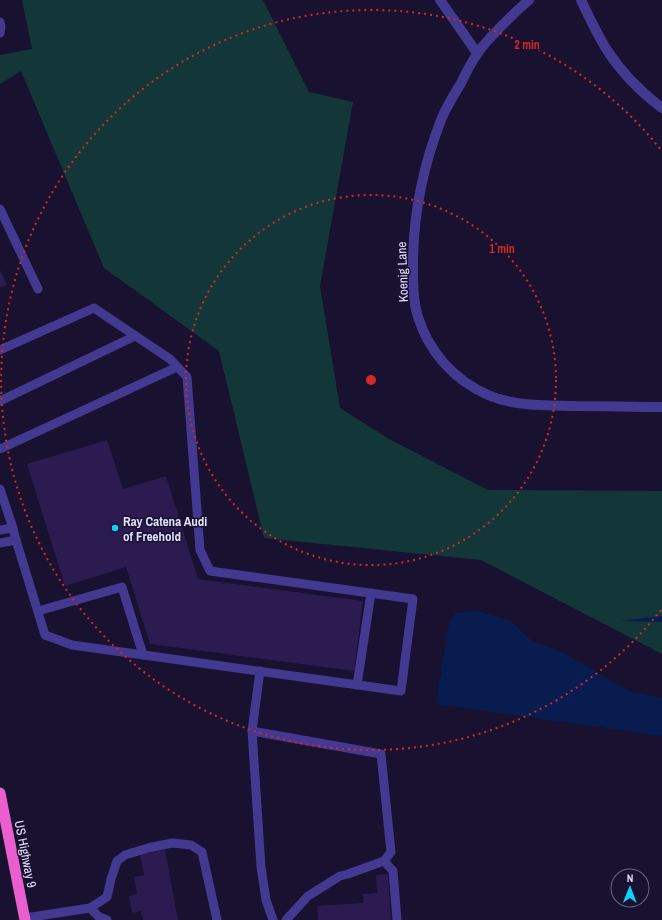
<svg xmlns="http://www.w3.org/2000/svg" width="662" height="920" viewBox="0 0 662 920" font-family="'Archivo Narrow',sans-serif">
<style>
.green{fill:#133739}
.water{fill:#081c50}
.building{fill:#2b1b51}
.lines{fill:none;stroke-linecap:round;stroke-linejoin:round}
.service{stroke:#433990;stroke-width:9}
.minor{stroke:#433990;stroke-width:10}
.trunk{stroke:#e85fcd;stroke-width:11}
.ring{fill:none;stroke:#d62828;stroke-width:2;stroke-dasharray:2 4}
.poi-dot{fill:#0ad3ff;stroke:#18112f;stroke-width:1.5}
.labels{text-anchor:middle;stroke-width:3;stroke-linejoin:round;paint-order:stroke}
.street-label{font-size:13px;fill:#e5deff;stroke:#18112f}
.poi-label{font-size:13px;font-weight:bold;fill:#e5deff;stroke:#18112f;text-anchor:start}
.centre{fill:#d62828;stroke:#18112f;stroke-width:2}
.ring-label{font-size:12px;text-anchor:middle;font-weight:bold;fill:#d62828;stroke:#18112f;stroke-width:3;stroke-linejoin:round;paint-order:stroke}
</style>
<rect width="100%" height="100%" fill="#18112f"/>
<polygon class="green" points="22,0 263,0 309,92 353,102 320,286 340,408 389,439 488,490 662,491 662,654 481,560 264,538 219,351 104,268 21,71 0,84 0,55 32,49"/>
<g class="water">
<polygon points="478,611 511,621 532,641 562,652 631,692 662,698 662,736 436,704 449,623 455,613"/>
<polygon points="662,616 662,622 620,621"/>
</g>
<g class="building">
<polygon points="0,270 7,285 0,288"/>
<polygon points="107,440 123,489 166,476 198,579 363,601 354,671 150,644 126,567 65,586 27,464"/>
<polygon points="165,850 178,920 143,920 141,911 132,913 129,896 137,894 134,877 144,875 140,854"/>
<polygon points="388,874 391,920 318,920 317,906 363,903 363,894 377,893 376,875"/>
</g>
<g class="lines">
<g class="service">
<polyline points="0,22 1,27 0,33"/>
<polyline points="0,209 38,289"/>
<polyline points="0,350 94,308 170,359 187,377 200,550 210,571 413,599 401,691 72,645 45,635 16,540 13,528 0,489"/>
<polyline points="0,401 135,336"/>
<polyline points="0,449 177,367"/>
<polyline points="0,530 13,528"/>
<polyline points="0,543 16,540"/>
<polyline points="38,611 122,587 143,655"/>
<polyline points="260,671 252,731 261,867 266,900 273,920"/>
<polyline points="357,685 371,593"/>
<polyline points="252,731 381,754 391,852 384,861"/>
<polyline points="90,908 99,917 107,920"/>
<polyline points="25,918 90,908 107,897 111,879 117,861 125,855 148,848 172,843 191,845 202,852 217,920"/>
<polyline points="286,920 308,896 340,876 348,874 384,861 393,871 397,920"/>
</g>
<g class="minor">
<polyline points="440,0 477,53"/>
<path d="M529,0C515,12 502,25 490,38C486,43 481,47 478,53C471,62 466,73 461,83C454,95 446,107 441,120C423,166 413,216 413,266C413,283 413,301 418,317C429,352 454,380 488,395C516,407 547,405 576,406C605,406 633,407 662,407"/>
<path d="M581,0C589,17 597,34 607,50C621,72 641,92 662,108"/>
</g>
<polyline class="trunk" points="0,793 25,920"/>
</g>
<g class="ring">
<circle cx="371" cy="380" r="185"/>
<path d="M661 610A370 370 0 1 1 661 150"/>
</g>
<circle class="poi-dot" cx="115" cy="528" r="4"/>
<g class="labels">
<g class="street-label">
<text transform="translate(402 272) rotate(-92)" y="5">Koenig Lane</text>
<text transform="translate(26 854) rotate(79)" y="5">US Highway 9</text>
</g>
<g class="poi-label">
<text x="123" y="526">Ray Catena Audi<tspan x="123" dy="15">of Freehold</tspan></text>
</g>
</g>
<circle cx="371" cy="380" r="6" class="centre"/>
<g class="ring-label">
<text x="527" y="49">2 min</text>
<text x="502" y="253">1 min</text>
</g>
<g transform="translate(630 888) rotate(1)"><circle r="19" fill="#18112f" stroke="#6a6382"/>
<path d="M0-3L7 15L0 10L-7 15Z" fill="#0ad3ff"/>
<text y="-6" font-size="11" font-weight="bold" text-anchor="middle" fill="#e5deff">N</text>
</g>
</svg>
